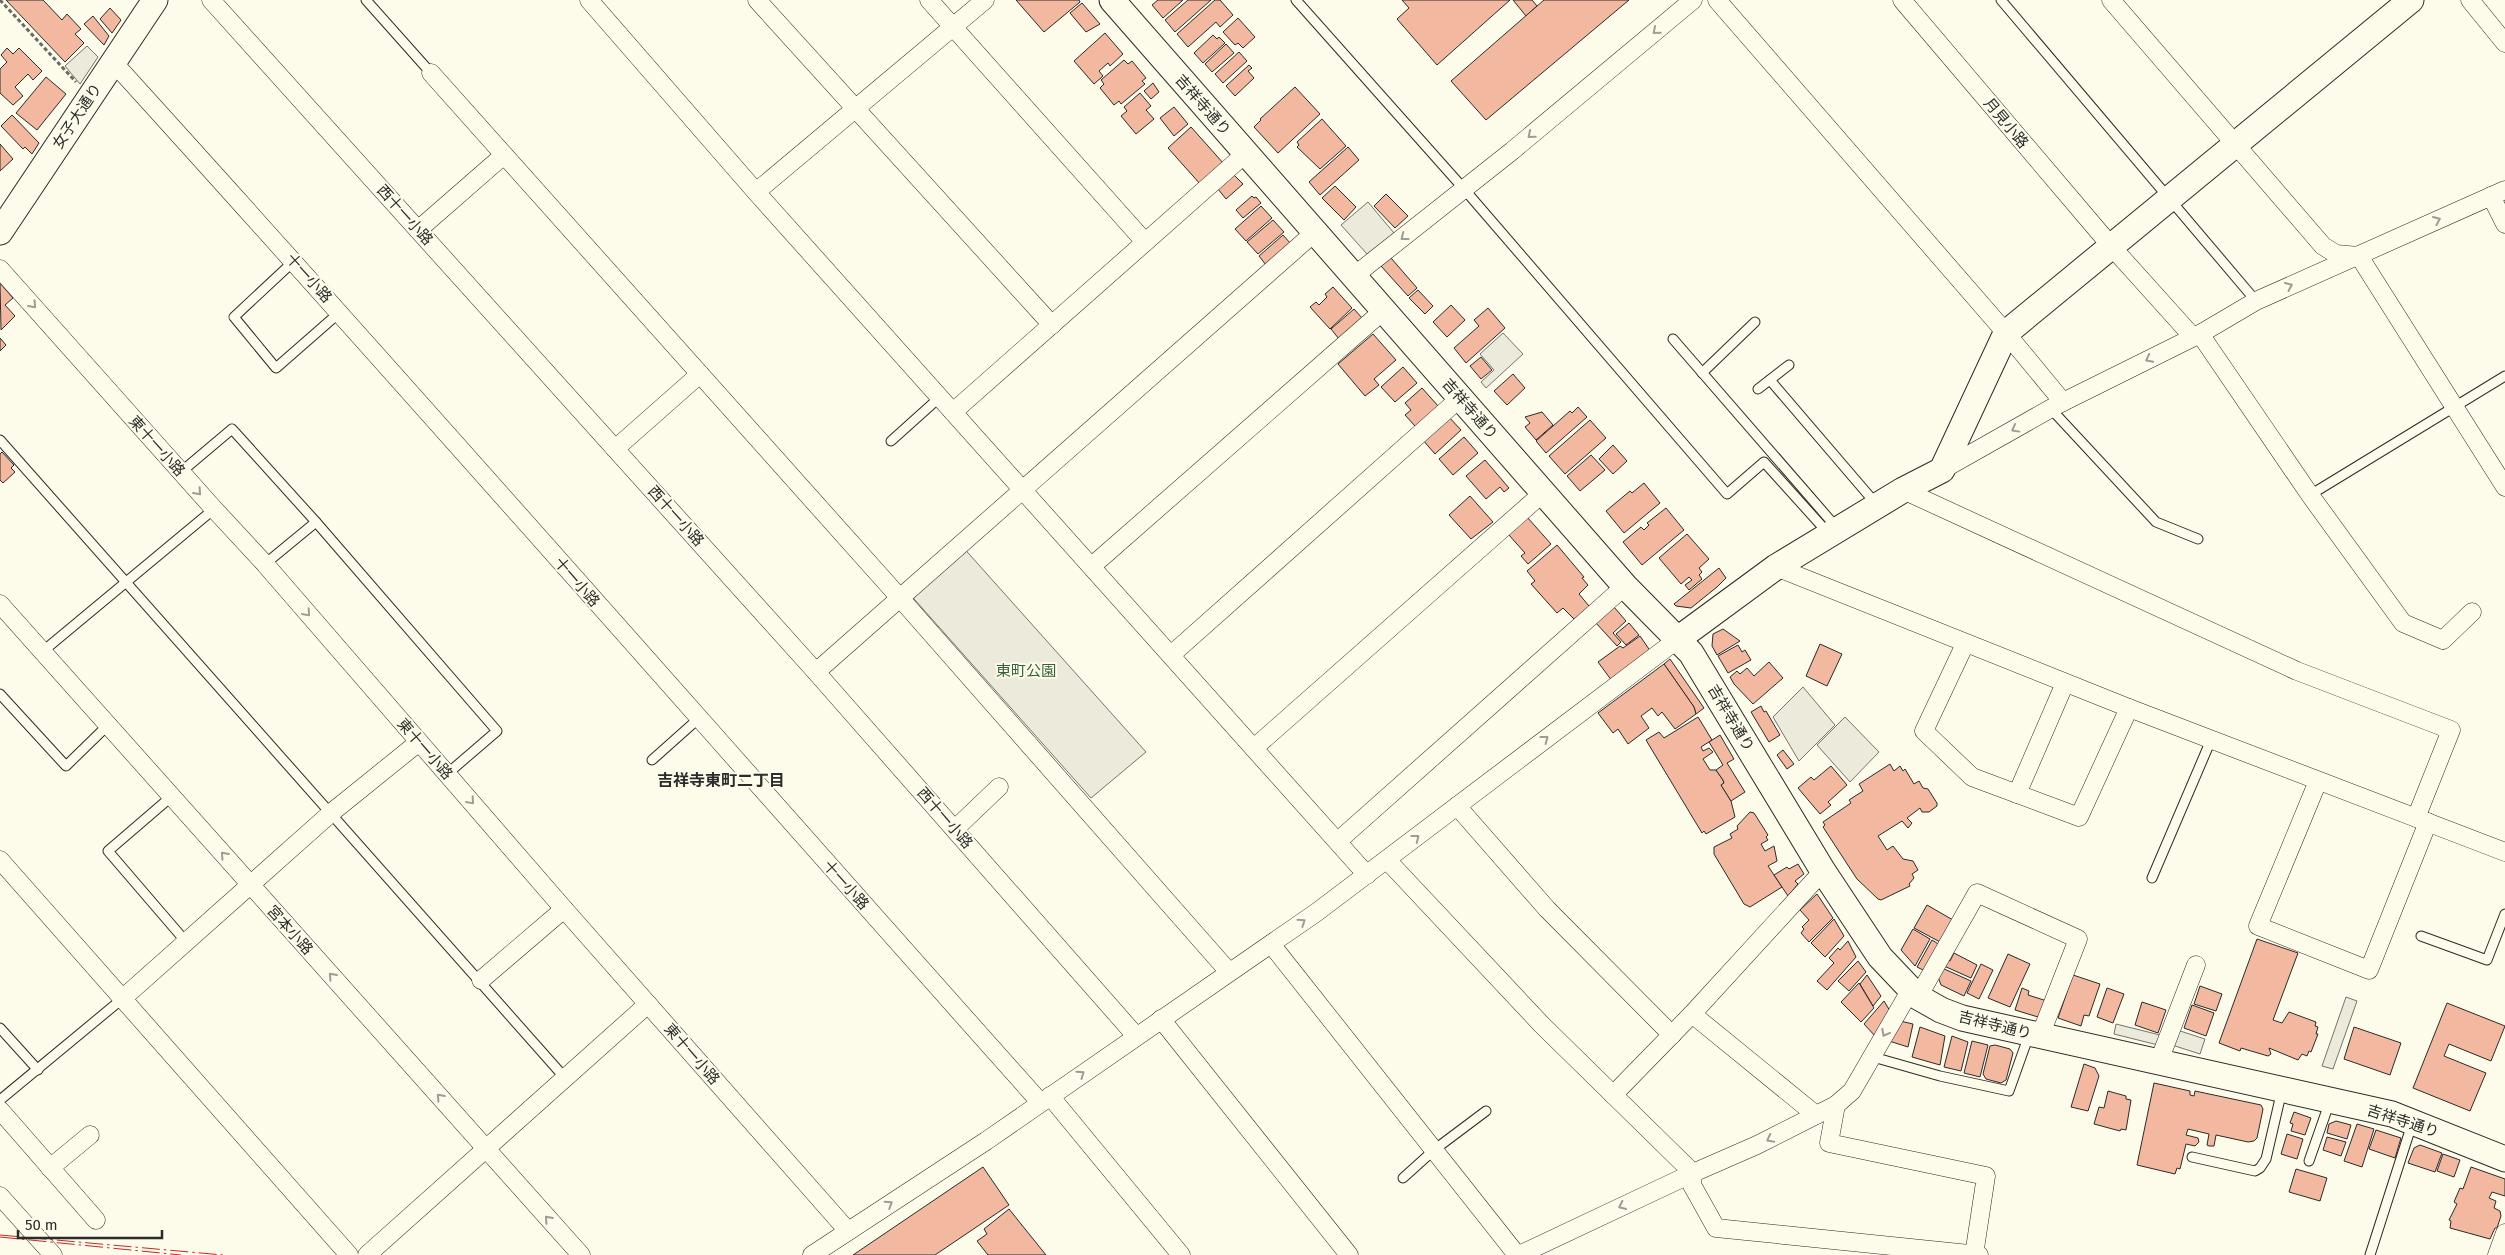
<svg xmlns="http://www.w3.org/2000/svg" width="2505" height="1255" viewBox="0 0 2505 1255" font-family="'Fira Sans','Noto Sans JP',sans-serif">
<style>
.green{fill:#ecebdb;stroke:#74746e}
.parking{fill:#eceadb;stroke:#74746e}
.building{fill:#f2b8a0;stroke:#2b2b2b}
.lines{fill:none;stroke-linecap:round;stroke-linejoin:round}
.lane-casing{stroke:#2b2b2b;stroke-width:11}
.street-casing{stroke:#2b2b2b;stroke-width:19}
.secondary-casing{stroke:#2b2b2b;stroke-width:27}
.path{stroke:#6a6964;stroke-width:3;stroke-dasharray:4 2.5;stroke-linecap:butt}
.lane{stroke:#fdfbea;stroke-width:9}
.street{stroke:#fdfbea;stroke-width:18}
.secondary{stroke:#fdfbea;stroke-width:25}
.power{stroke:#c62828;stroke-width:1;stroke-dasharray:18 4 2.5 4;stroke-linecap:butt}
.oneway{stroke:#9e9d94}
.labels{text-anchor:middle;stroke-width:4;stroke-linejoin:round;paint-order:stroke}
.street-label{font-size:15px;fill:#2b2b2b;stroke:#fdfbea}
.park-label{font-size:15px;fill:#34623c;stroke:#fdfbea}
.neighbourhood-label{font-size:16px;font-weight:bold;fill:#2b2b2b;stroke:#fdfbea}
</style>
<rect width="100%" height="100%" fill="#fdfbea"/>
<polygon class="green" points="961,545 1146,752 1091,798 907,591"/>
<g class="parking">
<polygon points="87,46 98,57 80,84 65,66"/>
<polygon points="1368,202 1394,233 1367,254 1341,225"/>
<polygon points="1503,333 1523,354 1486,388 1481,382 1494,370 1480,354"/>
<polygon points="1803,687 1835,725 1799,761 1773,717"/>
<polygon points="1845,717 1879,752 1850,782 1817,745"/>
<polygon points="2346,997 2357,1001 2333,1069 2322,1066"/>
<polygon points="2116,1024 2160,1035 2158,1045 2114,1034"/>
<polygon points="2177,1030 2205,1039 2200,1054 2172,1045"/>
</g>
<g class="building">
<polygon points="6,0 43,0 62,20 67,14 81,29 75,34 84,43 65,62"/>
<polygon points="1016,0 1079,0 1080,2 1044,32"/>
<polygon points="1158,0 1183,0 1163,18 1152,5"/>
<polygon points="1188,0 1211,0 1175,32 1165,20"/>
<polygon points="1215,0 1220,0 1233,15 1220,27 1216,22 1188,47 1177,34"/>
<polygon points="1402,0 1510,0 1437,65 1397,19 1409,8"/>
<polygon points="1513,0 1532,0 1537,6 1526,16"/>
<polygon points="1544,0 1629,0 1486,120 1451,81"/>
<polygon points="1082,3 1100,24 1086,32 1070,13"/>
<polygon points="110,8 121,20 112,33 100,19"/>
<polygon points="93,16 109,36 104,45 84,24"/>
<polygon points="1238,18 1255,37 1243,48 1238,43 1235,45 1223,32"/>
<polygon points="1105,33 1123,54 1110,66 1108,63 1099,71 1103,76 1094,84 1074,61"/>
<polygon points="1213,35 1217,39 1219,37 1225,43 1203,63 1194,53"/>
<polygon points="1226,44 1234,53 1212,72 1205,64"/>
<polygon points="7,48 13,54 19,48 42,71 33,80 28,74 15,87 23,96 13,105 0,93 0,69 7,62 1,55"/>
<polygon points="1239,52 1247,61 1223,83 1215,74"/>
<polygon points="1124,60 1128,64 1132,61 1146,78 1142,81 1145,84 1121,104 1119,101 1114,105 1100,88 1104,84 1101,80"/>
<polygon points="1249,65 1252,68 1248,71 1254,78 1235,96 1226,86"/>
<polygon points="46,77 66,94 37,130 16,113"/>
<polygon points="1153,83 1159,92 1151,99 1144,91"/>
<polygon points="1295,87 1320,114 1278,153 1254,127 1261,120 1260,119"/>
<polygon points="1140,93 1151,106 1146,110 1154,119 1136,134 1121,116 1127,111 1124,107"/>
<polygon points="1174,107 1188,124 1174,136 1160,118"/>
<polygon points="12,115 39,143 32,154 25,147 23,149 1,126"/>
<polygon points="1322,119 1346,146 1320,169 1297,147 1299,145 1297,142"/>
<polygon points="1191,127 1224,164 1201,185 1168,148"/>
<polygon points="0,144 13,159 0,171"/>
<polygon points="1348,147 1359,160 1320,195 1309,182"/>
<polygon points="1234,175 1243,184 1226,199 1218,189"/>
<polygon points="1335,186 1356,207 1344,220 1322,198"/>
<polygon points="1386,194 1408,216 1395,228 1374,206"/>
<polygon points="1252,196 1254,198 1256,197 1261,203 1243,218 1236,210"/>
<polygon points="1261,206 1272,218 1246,241 1235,229"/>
<polygon points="1273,220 1284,232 1258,254 1247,242"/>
<polygon points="1283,235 1291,244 1266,265 1259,256"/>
<polygon points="1391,258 1417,288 1408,296 1381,266"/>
<polygon points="0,283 13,298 5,305 15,316 1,330"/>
<polygon points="1333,287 1352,308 1330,329 1310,307 1316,302 1319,305 1327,297 1325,294"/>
<polygon points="1418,290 1433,306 1425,314 1409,298"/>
<polygon points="1451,305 1465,320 1447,337 1433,322"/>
<polygon points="1488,308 1505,328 1466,363 1454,348 1479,326 1474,320"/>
<polygon points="1354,309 1362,318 1339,339 1331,329"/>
<polygon points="1373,334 1396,360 1374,379 1379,385 1365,396 1338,364"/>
<polygon points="0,338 6,345 0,351"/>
<polygon points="1481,357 1492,370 1481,379 1470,366"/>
<polygon points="1403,367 1417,383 1395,402 1381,387"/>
<polygon points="1513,374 1525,388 1507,405 1494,391"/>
<polygon points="1422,388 1439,407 1415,426 1405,415 1411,410 1405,403"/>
<polygon points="1578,407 1587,417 1546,453 1536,441 1570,411 1572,413"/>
<polygon points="1542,412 1553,425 1536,440 1525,427 1530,423 1525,417"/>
<polygon points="1448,416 1461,430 1435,454 1422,439"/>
<polygon points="1590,420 1606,438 1565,474 1549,456"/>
<polygon points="1464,437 1478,453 1453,475 1439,459"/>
<polygon points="1613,445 1627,461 1613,474 1599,459"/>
<polygon points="2,452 14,465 11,468 15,472 3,483 0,480 0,454"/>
<polygon points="1591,455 1605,470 1580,491 1567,476"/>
<polygon points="1485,460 1509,488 1504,492 1500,487 1486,499 1466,476"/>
<polygon points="1644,483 1660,503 1624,533 1606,511 1630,491 1632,493"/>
<polygon points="1470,496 1493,522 1471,539 1449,515"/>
<polygon points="1666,508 1684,530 1642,565 1623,542 1641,527 1644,530 1649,525 1647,523"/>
<polygon points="1527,517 1551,544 1528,564 1521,556 1525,553 1508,534"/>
<polygon points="1687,534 1709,559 1699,568 1702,572 1699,575 1702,579 1689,590 1685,585 1692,580 1689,577 1681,584 1659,558"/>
<polygon points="1557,545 1584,577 1582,578 1588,585 1579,594 1589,606 1584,615 1576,621 1563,608 1557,613 1531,584 1535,581 1527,571"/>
<polygon points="1719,568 1726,578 1717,587 1691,608 1676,606 1674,604"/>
<polygon points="1614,607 1626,621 1613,633 1621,642 1617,646 1596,623"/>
<polygon points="1629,623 1639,635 1626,645 1616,634"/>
<polygon points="1723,629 1740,641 1717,655 1712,646 1713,634"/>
<polygon points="1640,636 1651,652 1612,681 1598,662 1620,646 1623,648"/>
<polygon points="1820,644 1842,654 1827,686 1806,676"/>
<polygon points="1738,645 1742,652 1745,650 1751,660 1728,673 1718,656"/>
<polygon points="1670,659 1704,708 1696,714 1694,707 1664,664"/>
<polygon points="1769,662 1783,678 1753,704 1734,684 1730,677 1737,671 1740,674 1747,668 1754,676"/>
<polygon points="1664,664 1694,707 1696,714 1675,729 1662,712 1658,716 1652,708 1641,716 1649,728 1628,744 1618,729 1613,733 1598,713"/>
<polygon points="1761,706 1764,712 1766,711 1780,735 1769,742 1751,712"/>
<polygon points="1698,717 1712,740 1701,747 1703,751 1709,748 1713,752 1703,759 1710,770 1716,770 1723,780 1724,783 1721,785 1731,801 1735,817 1706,834 1704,831 1702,833 1646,740 1659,732 1664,738"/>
<polygon points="1720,735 1734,759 1727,763 1745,792 1731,801 1721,785 1724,783 1723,780 1716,770 1723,765 1709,742"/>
<polygon points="1783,750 1794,764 1787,769 1777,755"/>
<polygon points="1890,764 1894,771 1900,766 1903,771 1905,769 1914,784 1919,781 1923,788 1928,789 1937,803 1937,806 1929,812 1922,812 1920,808 1907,818 1912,823 1908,828 1902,821 1878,836 1887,850 1893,846 1903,859 1913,861 1918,870 1912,874 1914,878 1909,884 1910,886 1881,900 1878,899 1857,879 1823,827 1825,825 1823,822 1851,803 1849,800 1863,791 1859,784"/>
<polygon points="1831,766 1847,785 1828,802 1831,805 1820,814 1798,788 1811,777 1814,780"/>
<polygon points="1750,812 1754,813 1768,835 1766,837 1768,840 1761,844 1765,851 1774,846 1777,861 1768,866 1782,887 1750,907 1744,904 1714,854 1714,847 1732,838 1730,834 1738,829 1737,826"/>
<polygon points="1798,864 1804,874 1795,881 1798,884 1788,896 1774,875 1787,867 1789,869"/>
<polygon points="1817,894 1833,918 1809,942 1801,933 1804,929 1802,927 1809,920 1800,910"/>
<polygon points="1927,905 1953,920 1942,943 1914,928"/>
<polygon points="1834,919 1844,936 1825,957 1811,943"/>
<polygon points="1913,929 1930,939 1915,966 1901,950"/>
<polygon points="2257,939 2298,953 2273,1020 2282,1023 2289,1012 2316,1022 2315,1026 2318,1027 2316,1034 2318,1034 2311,1052 2309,1051 2307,1056 2302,1054 2298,1060 2269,1048 2271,1054 2268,1056 2241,1048 2240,1051 2219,1043"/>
<polygon points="1932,940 1940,945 1925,971 1917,967"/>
<polygon points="1848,941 1856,957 1827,990 1817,981 1834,963 1829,958 1838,948 1840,950"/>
<polygon points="1954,953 1977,965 1971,978 1944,966 1947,960 1950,961"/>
<polygon points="2008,954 2030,964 2010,1007 1988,998"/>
<polygon points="1858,961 1866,972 1849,991 1838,981"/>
<polygon points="1981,964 1993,970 1979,999 1967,993"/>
<polygon points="1942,968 1971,981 1964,996 1941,985 1938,977"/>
<polygon points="1867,975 1881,996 1873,1006 1860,984"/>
<polygon points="2073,975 2100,984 2089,1016 2084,1015 2081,1026 2058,1018"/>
<polygon points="1859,983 1874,1008 1861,1022 1841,1002"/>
<polygon points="2200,986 2222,994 2216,1011 2194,1004"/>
<polygon points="2022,988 2029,991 2028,995 2047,1001 2038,1017 2015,1010"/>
<polygon points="2107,988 2124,994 2113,1023 2097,1017"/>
<polygon points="1884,1001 1890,1011 1875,1036 1864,1024"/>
<polygon points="2142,1002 2166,1010 2158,1033 2135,1025"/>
<polygon points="2447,1003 2505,1026 2491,1061 2449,1044 2444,1056 2486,1073 2470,1111 2413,1088"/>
<polygon points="2192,1005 2214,1013 2206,1036 2184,1028"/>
<polygon points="1900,1021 1913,1024 1908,1047 1889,1041"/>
<polygon points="1920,1027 1945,1036 1940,1065 1912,1057"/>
<polygon points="2354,1027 2401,1043 2390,1075 2344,1059"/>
<polygon points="1952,1036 1968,1042 1961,1071 1944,1067"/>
<polygon points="1972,1041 1988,1045 1980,1077 1964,1073"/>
<polygon points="1995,1045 2010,1049 2013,1053 2006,1080 2001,1083 1986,1079 1983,1074 1990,1046"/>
<polygon points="2084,1064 2095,1068 2099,1076 2088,1111 2071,1107"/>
<polygon points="2154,1083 2190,1091 2190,1095 2194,1096 2195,1091 2261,1105 2263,1109 2257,1138 2254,1141 2248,1142 2216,1135 2214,1146 2209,1146 2207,1145 2209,1134 2188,1129 2186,1135 2198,1138 2199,1142 2195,1146 2186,1144 2180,1169 2177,1168 2175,1174 2137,1165"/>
<polygon points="2108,1091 2126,1096 2126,1099 2131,1100 2126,1130 2121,1129 2120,1131 2094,1124 2099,1107 2104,1108"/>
<polygon points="2294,1112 2311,1118 2305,1135 2291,1131 2293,1124 2290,1123"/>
<polygon points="2336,1121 2351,1125 2347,1139 2327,1133 2329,1124"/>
<polygon points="2357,1124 2374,1129 2362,1167 2344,1161"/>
<polygon points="2376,1130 2401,1138 2395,1158 2369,1149"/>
<polygon points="2287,1134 2303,1139 2297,1159 2281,1154"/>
<polygon points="2327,1137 2346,1142 2341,1156 2323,1150"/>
<polygon points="2420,1145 2442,1153 2435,1172 2408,1163 2414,1148"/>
<polygon points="2443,1154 2460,1160 2454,1177 2437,1171"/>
<polygon points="983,1167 1009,1205 935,1255 853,1255"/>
<polygon points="2471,1167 2505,1179 2505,1196 2492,1192 2489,1198 2496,1201 2494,1208 2500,1211 2501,1216 2497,1228 2495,1228 2490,1239 2450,1228 2451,1221 2449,1220 2457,1204 2454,1202 2460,1188 2463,1189"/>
<polygon points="2296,1169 2327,1178 2320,1201 2289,1192"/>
<polygon points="1009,1209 1046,1255 988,1255 977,1241 987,1234 984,1229"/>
</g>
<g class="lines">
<defs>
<g id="lane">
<polyline points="366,0 431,73"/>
<polyline points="1296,0 1464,189 1727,494 1764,462 1828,533"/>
<polyline points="2001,0 2256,301"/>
<polyline points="294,261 234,317 276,368 340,312"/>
<polyline points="1673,339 1837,528"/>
<polyline points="1702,373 1755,322"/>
<polyline points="1770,380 1877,505"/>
<polyline points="1758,389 1789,365"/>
<polyline points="2051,409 2156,522 2198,539"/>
<polyline points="0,440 565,1078"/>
<polyline points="891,441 940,397"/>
<polyline points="181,472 232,429 316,522 497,731 447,774"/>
<polyline points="2310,495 2505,376"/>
<polyline points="265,564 316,522"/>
<polyline points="42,652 214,509"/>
<polyline points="0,694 66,766 108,725"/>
<polyline points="652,760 698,719"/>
<polyline points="172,796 108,851 187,943"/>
<polyline points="2152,878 2211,740"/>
<polyline points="2421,936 2487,960 2505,914"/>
<polyline points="0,1028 38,1070"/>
<polyline points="1873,1057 1940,1076 2009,1091 2029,1035"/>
<polyline points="0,1100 122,999"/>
<polyline points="2192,1157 2255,1171 2260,1168 2266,1159 2282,1090"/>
<polyline points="2309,1161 2330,1101"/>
<polyline points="1403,1178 1434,1150 1486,1111"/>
<polyline points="2370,1255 2412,1124"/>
</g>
<g id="street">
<polyline points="211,0 816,672 1136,1036"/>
<polyline points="589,0 756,192 1367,875"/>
<polyline points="757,0 1052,325"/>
<polyline points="929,0 1145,242"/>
<polyline points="1717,0 2006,333 2063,402"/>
<polyline points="1902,0 2111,246 2193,337"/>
<polyline points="2111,0 2323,246 2336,254 2359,256 2505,487"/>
<polyline points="2470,0 2505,43"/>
<path d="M113,62C426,406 731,756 1040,1102"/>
<polyline points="431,73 900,598 1229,972"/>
<polyline points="756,192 985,0"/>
<polyline points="2491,196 2505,224"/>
<polyline points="418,230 504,155"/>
<polyline points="0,269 214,509 265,564 564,909 848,1231"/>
<polyline points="1354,276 1512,151 1693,0"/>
<polyline points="2200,334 2310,495 2403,623 2443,640 2472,612"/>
<polyline points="953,412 1245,154"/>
<polyline points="615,449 700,374"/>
<polyline points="1942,470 2057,405 2200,334 2256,301 2505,190"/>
<polyline points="1903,490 2297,671 2451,730 2416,818"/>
<polyline points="1092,566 1384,310"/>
<polyline points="1776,567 2129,708 2505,852"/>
<polyline points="0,604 581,1255"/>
<polyline points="1965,644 1924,731 1972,777 2079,817 2129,708"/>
<polyline points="1171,655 1460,398"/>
<polyline points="816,672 1314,233"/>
<polyline points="1254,748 1544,492"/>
<polyline points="2318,781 2258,926 2369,970 2428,822"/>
<polyline points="2017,794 2065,683"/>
<polyline points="1457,806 1547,909 1672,1035"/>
<polyline points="955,829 999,787"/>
<polyline points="1338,841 1625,586"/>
<polyline points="0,860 349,1255"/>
<polyline points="1387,860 1542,1025 1693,1173 1692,1185 1716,1228 1979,1255"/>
<polyline points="1271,944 1517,1255"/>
<polyline points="481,980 564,909"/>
<polyline points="1918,997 1977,893 2078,939 2040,1036"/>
<polyline points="122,999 331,813 419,742"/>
<polyline points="1692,1014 1816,1115"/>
<polyline points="1161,1019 1349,1255"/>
<polyline points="2159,1061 2196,965"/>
<polyline points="1613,1095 1692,1014 1823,871"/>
<polyline points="1050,1096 1181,1255"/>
<polyline points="1836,1105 1829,1143 1986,1176 1974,1255"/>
<polyline points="0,1110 96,1220"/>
<polyline points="50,1168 90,1135"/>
<polyline points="0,1196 53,1255"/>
<polyline points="367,1255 648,1004"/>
<polyline points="812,1255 986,1141 1317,912 1678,639"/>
<polyline points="1519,1255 1693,1173 1757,1145 1836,1105 1852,1091 1910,991"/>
<polyline points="2497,1255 2505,1233"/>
</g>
<g id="secondary">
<polyline points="1112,0 1625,586 1691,653 1823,871 1880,957 1918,997 1941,1010 1962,1018 2392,1114 2505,1159"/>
<polyline points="0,232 155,0"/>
<polyline points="1678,639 1776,567 1903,490 1942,470 2006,333 2411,0"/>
</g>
</defs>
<use href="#lane" class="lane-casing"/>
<use href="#street" class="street-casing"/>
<use href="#secondary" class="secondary-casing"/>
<polyline class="path" points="0,0 76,82"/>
<use href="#lane" class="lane"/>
<use href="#street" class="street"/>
<use href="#secondary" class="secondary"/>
<g class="power">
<polyline points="0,1235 223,1255"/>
<polyline points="0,1237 181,1255"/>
</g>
</g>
<defs><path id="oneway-chevron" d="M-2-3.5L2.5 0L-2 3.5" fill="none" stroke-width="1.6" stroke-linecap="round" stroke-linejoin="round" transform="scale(1.25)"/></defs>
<g class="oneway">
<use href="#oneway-chevron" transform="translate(1656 31) rotate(140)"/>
<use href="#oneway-chevron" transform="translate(1531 135) rotate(140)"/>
<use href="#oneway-chevron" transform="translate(2437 220) rotate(-24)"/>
<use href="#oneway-chevron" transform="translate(1404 237) rotate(142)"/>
<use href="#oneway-chevron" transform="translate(2289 286) rotate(-24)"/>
<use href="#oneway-chevron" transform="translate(33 305) rotate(48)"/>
<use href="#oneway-chevron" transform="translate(2149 359) rotate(153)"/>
<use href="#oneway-chevron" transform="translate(2015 429) rotate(151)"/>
<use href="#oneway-chevron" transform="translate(198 492) rotate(48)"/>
<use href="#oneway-chevron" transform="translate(307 613) rotate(49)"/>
<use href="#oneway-chevron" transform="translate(1545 739) rotate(-37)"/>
<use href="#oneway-chevron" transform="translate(471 801) rotate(49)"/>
<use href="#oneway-chevron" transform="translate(1416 838) rotate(-38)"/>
<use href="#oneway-chevron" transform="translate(224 855) rotate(-132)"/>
<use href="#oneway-chevron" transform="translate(1302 922) rotate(-34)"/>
<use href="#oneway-chevron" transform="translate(332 976) rotate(-132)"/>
<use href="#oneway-chevron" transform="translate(1885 1033) rotate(118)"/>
<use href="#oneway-chevron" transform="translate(1081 1074) rotate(-35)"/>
<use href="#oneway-chevron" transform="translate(440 1097) rotate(-132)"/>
<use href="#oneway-chevron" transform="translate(1770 1139) rotate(153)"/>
<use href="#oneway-chevron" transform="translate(889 1204) rotate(-33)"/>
<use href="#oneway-chevron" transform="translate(1622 1206) rotate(155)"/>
<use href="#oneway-chevron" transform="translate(548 1219) rotate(-132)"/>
</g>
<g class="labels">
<g class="street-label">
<text transform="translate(1203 105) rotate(49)" y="5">吉祥寺通り</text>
<text transform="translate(77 116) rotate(-56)" y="5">女子大通り</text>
<text transform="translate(2006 123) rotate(50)" y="5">月見小路</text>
<text transform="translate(405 215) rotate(48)" y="5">西十一小路</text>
<text transform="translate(309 278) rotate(48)" y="5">十一小路</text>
<text transform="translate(1470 409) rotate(49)" y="5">吉祥寺通り</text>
<text transform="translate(157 446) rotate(48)" y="5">東十一小路</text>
<text transform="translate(676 516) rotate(48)" y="5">西十一小路</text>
<text transform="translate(577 582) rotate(49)" y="5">十一小路</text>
<text transform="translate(1731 718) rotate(59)" y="5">吉祥寺通り</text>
<text transform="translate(425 749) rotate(49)" y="5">東十一小路</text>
<text transform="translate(945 818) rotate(49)" y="5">西十一小路</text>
<text transform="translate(846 885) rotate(48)" y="5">十一小路</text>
<text transform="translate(290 930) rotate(48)" y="5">宮本小路</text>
<text transform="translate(1995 1025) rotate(14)" y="5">吉祥寺通り</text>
<text transform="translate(692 1054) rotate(49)" y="5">東十一小路</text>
<text transform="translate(2403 1121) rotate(18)" y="5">吉祥寺通り</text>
</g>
<g class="park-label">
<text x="1026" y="676">東町公園</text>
</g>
<g class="neighbourhood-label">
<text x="721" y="786">吉祥寺東町二丁目</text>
</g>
</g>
<path d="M18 1230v8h144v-8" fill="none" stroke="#2b2b2b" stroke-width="2.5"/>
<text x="25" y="1230" font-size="15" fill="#2b2b2b" stroke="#fdfbea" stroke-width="4" paint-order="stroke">50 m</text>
</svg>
